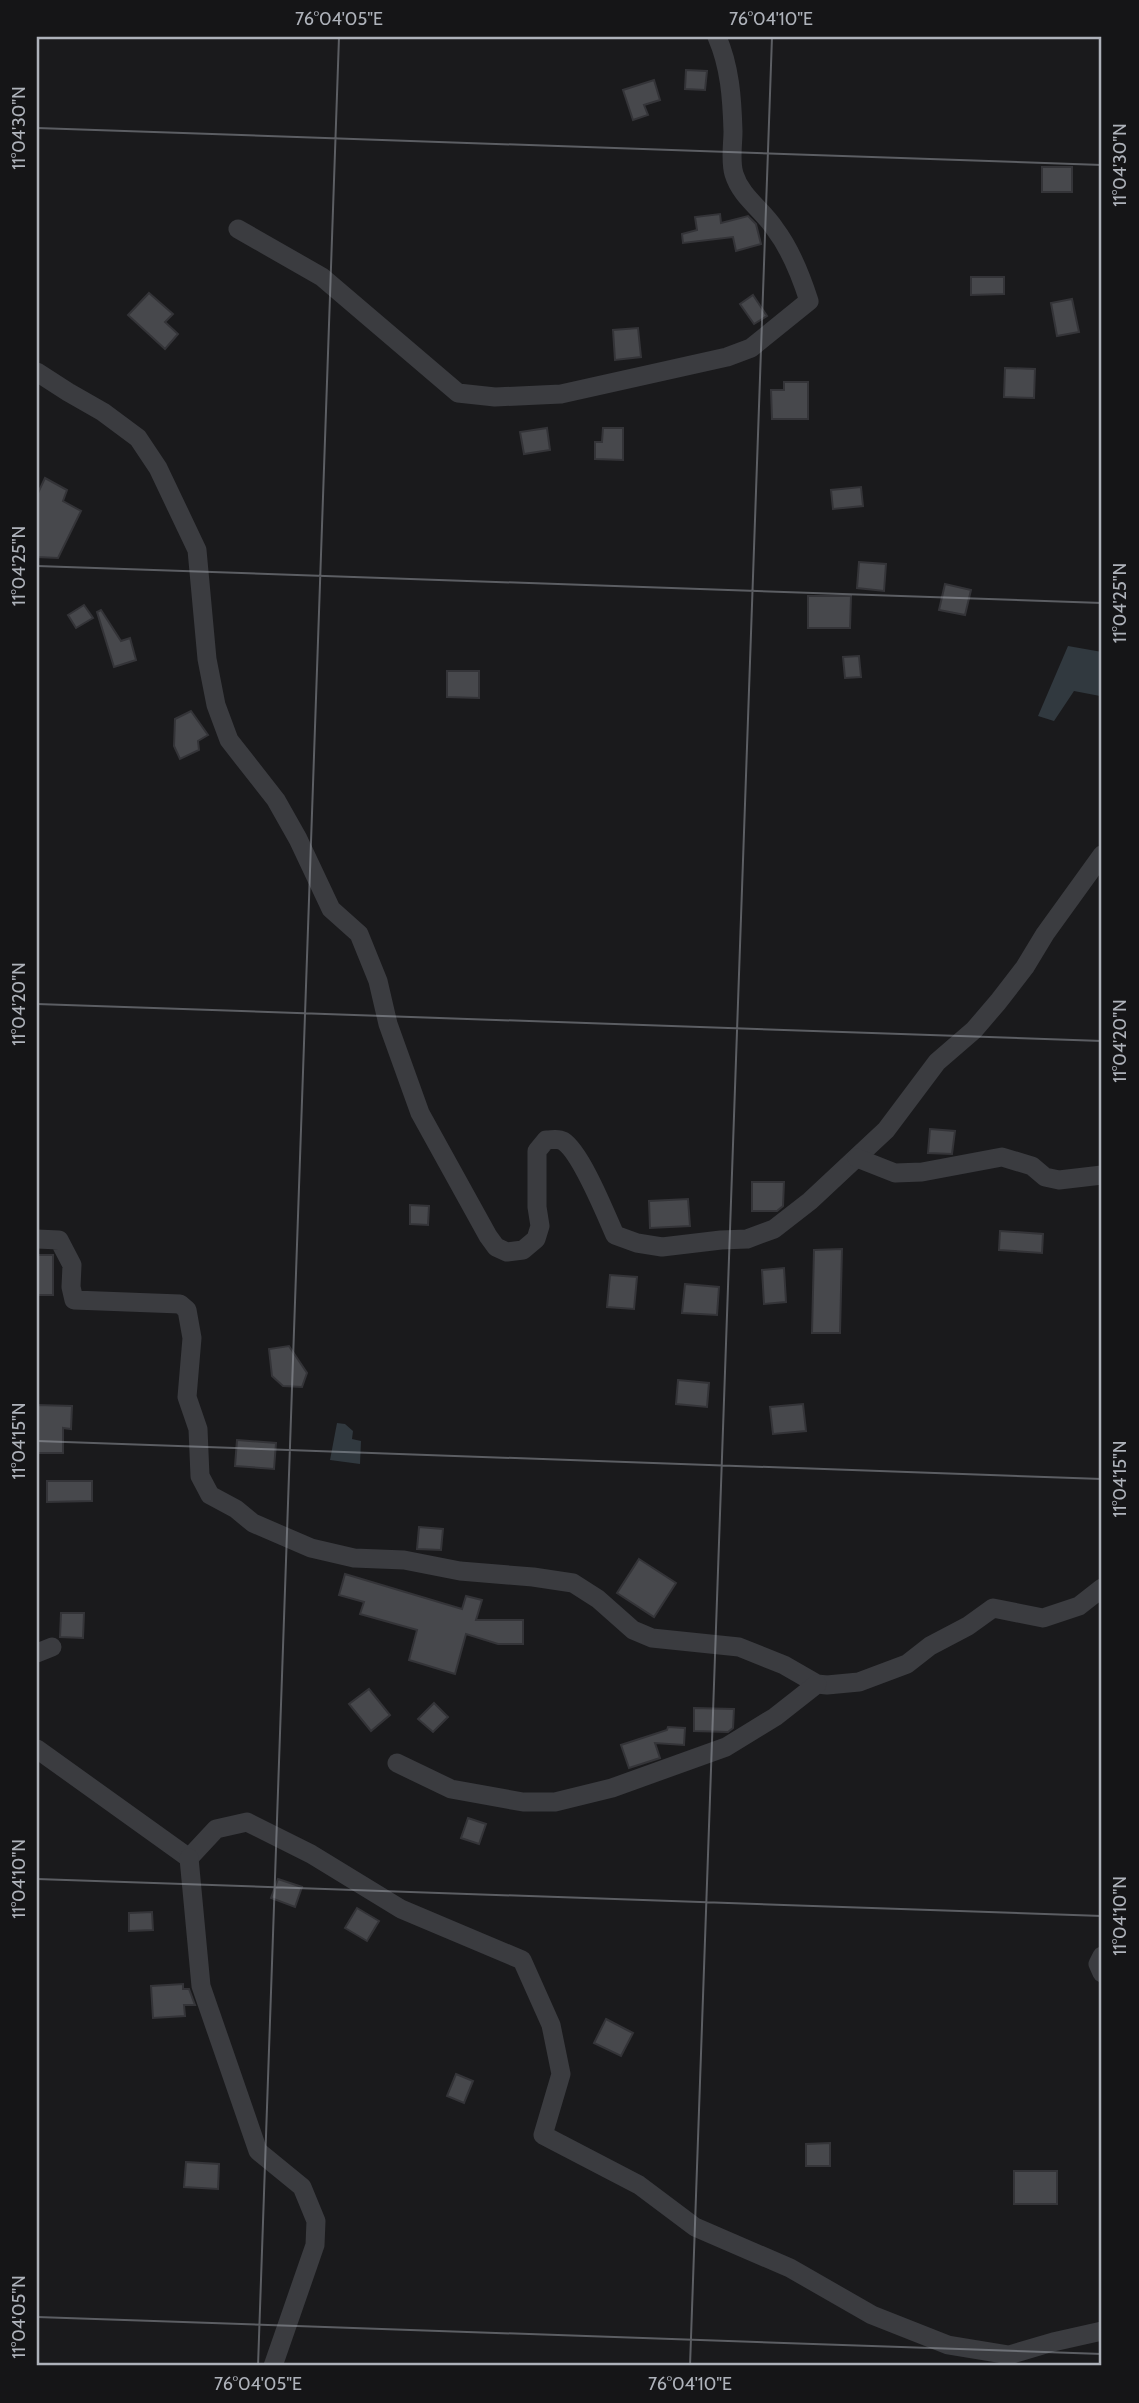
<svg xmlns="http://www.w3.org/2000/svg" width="1139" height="2403" viewBox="0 0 1139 2403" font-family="Cabin,sans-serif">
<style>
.water{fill:#31393f}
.building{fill:#47484c;stroke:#343438;stroke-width:2}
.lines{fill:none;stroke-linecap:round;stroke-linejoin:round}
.minor{stroke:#3b3c40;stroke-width:19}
.ticks{fill:none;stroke:#aeb2ba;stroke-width:2;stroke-opacity:0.45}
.neatline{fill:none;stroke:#aeb2ba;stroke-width:2.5}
.ticks-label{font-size:18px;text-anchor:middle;fill:#aeb2ba}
</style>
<rect width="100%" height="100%" fill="#1a1a1c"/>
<g class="water">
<polygon points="1068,646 1102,652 1102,685 1100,696 1074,691 1054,721 1038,716"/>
<polygon points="337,1423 345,1424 353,1431 352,1439 361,1441 360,1464 330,1460"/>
</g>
<g class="building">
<polygon points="686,70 707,71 705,90 685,89"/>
<polygon points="654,80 660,100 644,105 648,115 633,120 623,90"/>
<rect x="1042" y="167" width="30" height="25"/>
<polygon points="720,214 721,223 748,216 756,224 761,244 736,251 733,237 683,243 682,234 697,230 695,217"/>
<polygon points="971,277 1004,277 1004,294 971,295"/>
<polygon points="149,293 173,314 165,322 178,334 165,349 128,315"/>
<polygon points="753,295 767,316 754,324 740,304"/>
<polygon points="1072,299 1079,332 1057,336 1051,303"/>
<polygon points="638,328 641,357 615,360 613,330"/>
<polygon points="1005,368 1035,369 1034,398 1004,397"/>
<polygon points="784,382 808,382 808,419 772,419 771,390 784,390"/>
<polygon points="547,428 550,450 524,454 520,432"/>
<polygon points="603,428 623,428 623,460 595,459 595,442 602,442"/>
<polygon points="45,478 67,490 63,501 81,511 58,558 37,557 37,495"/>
<polygon points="861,487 863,506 833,509 831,490"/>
<polygon points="859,562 886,564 884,591 857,588"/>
<polygon points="945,584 971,590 965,615 939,610"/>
<polygon points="808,596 851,596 850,628 808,628"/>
<polygon points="84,605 93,618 76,628 68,615"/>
<polygon points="101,610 121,641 130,638 136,660 114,667 97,612"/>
<polygon points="859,656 861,677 845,678 843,657"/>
<polygon points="447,671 479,671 479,698 447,697"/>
<polygon points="191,711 208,735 198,741 199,750 180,759 174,746 175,719"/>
<polygon points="930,1129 955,1131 952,1154 928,1153"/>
<polygon points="752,1182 784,1182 783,1206 777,1211 752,1211"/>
<polygon points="688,1199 690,1226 650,1228 649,1201"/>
<polygon points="410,1205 429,1206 428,1225 410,1224"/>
<polygon points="1000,1231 1043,1234 1042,1253 999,1250"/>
<polygon points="842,1249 840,1333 812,1333 814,1250"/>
<rect x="37" y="1255" width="16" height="40"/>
<polygon points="784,1268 786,1302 764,1304 762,1270"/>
<polygon points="610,1275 637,1277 634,1309 607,1307"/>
<polygon points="685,1284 719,1287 717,1315 682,1313"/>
<polygon points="289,1346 307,1373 302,1387 283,1386 272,1376 269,1349"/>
<polygon points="678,1380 709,1383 707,1407 676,1404"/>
<polygon points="803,1404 806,1431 773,1434 770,1407"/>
<polygon points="37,1405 72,1406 71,1429 63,1428 63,1453 37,1453"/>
<polygon points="237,1440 276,1443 274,1469 235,1466"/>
<polygon points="47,1481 92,1481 92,1501 47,1502"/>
<polygon points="419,1527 443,1529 441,1550 417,1549"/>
<polygon points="639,1559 676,1583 654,1617 617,1593"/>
<polygon points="345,1574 462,1609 466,1596 482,1600 476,1620 523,1620 523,1644 498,1644 466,1634 455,1674 409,1660 417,1630 360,1614 364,1602 339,1595"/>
<polygon points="61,1613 84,1613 83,1638 60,1637"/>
<polygon points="369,1689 390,1715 371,1731 349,1704"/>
<polygon points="434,1703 448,1717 433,1732 418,1719"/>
<polygon points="694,1708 734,1709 733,1728 728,1732 694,1731"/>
<polygon points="668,1727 685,1728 684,1745 655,1743 660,1758 629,1768 621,1745 667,1730"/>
<polygon points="468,1818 486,1824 479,1844 461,1838"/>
<polygon points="278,1879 302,1887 295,1907 271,1898"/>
<polygon points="357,1908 379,1921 367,1941 345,1928"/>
<polygon points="152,1912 153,1930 129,1931 129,1913"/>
<polygon points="183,1984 183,1989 189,1989 195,2005 184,2005 185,2016 153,2018 151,1986"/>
<polygon points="606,2019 633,2033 621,2056 594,2043"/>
<polygon points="456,2074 473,2081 464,2103 447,2096"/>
<polygon points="830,2143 830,2166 806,2166 806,2144"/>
<polygon points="186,2162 219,2164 218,2189 184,2187"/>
<rect x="1014" y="2171" width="43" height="33"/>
</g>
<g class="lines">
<g class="minor">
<path d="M238,229L322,277L458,393L495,397L561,394L727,357L751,348L809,301C801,276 791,250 775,229C762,209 741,197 734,174C730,161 733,144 733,131C732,98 730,67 717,37"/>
<path d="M37,372L68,392L103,412L138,438L158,468L197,550L207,659L216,705L229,740L276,800L298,839L331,909L359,934L378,981L388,1024L420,1113L488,1236L496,1247L507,1252L523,1250L536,1239L540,1226L537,1207V1151L546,1140C552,1140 558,1138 563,1141C581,1152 606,1215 615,1235L637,1243L662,1247L721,1240L747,1239L774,1229L810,1201L886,1130L937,1062L974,1030L998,1002L1025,967L1045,934L1102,855"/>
<polyline points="857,1158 895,1173 922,1172 1002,1157 1032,1166 1045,1177 1059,1180 1102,1175"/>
<polyline points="37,1239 59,1240 72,1265 71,1287 74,1300 180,1304 187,1310 192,1338 187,1397 198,1429 200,1476 210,1495 236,1509 253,1523 311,1548 354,1558 404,1560 460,1571 533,1577 573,1583 598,1599 633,1630 652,1638 739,1647 784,1665 817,1684 827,1685 859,1682 907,1664 930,1646 968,1626 993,1608 1043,1618 1079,1606 1102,1588"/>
<polyline points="37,1653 52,1647"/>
<polyline points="37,1749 189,1858 216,1829 247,1822 311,1854 401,1909 522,1960 551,2025 561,2074 543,2135 639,2185 695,2227 790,2268 872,2315 948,2345 1009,2355 1053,2342 1102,2331"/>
<polyline points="397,1763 451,1789 523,1802 555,1802 612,1788 726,1747 775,1717 817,1684"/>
<polyline points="189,1858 201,1986 258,2151 302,2187 316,2221 315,2245 273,2366"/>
<polyline points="1102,1956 1098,1964 1102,1973"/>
</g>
</g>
<path class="ticks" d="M37,128L1102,165M37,566L1102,603M37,1004L1102,1041M37,1441L1102,1479M37,1879L1102,1916M37,2317L1102,2354M258,2366L339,37M690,2366L772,37"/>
<rect width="1139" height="2403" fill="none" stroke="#151517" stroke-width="77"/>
<rect x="38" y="38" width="1062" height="2326" class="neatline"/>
<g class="ticks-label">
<text x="339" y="25">76°04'05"E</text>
<text x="771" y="25">76°04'10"E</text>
<text transform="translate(19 128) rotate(-90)" y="6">11°04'30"N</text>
<text transform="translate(1120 165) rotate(-90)" y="6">11°04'30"N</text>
<text transform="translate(19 566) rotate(-90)" y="6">11°04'25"N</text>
<text transform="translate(1120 603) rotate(-90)" y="6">11°04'25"N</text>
<text transform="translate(19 1004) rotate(-90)" y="6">11°04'20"N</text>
<text transform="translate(1120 1041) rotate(-90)" y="6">11°04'20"N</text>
<text transform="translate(19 1441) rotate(-90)" y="6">11°04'15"N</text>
<text transform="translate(1120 1479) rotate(-90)" y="6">11°04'15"N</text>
<text transform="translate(19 1879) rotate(-90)" y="6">11°04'10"N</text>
<text transform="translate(1120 1916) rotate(-90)" y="6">11°04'10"N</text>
<text transform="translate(19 2317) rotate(-90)" y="6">11°04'05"N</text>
<text x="258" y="2390">76°04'05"E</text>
<text x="690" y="2390">76°04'10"E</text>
</g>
</svg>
